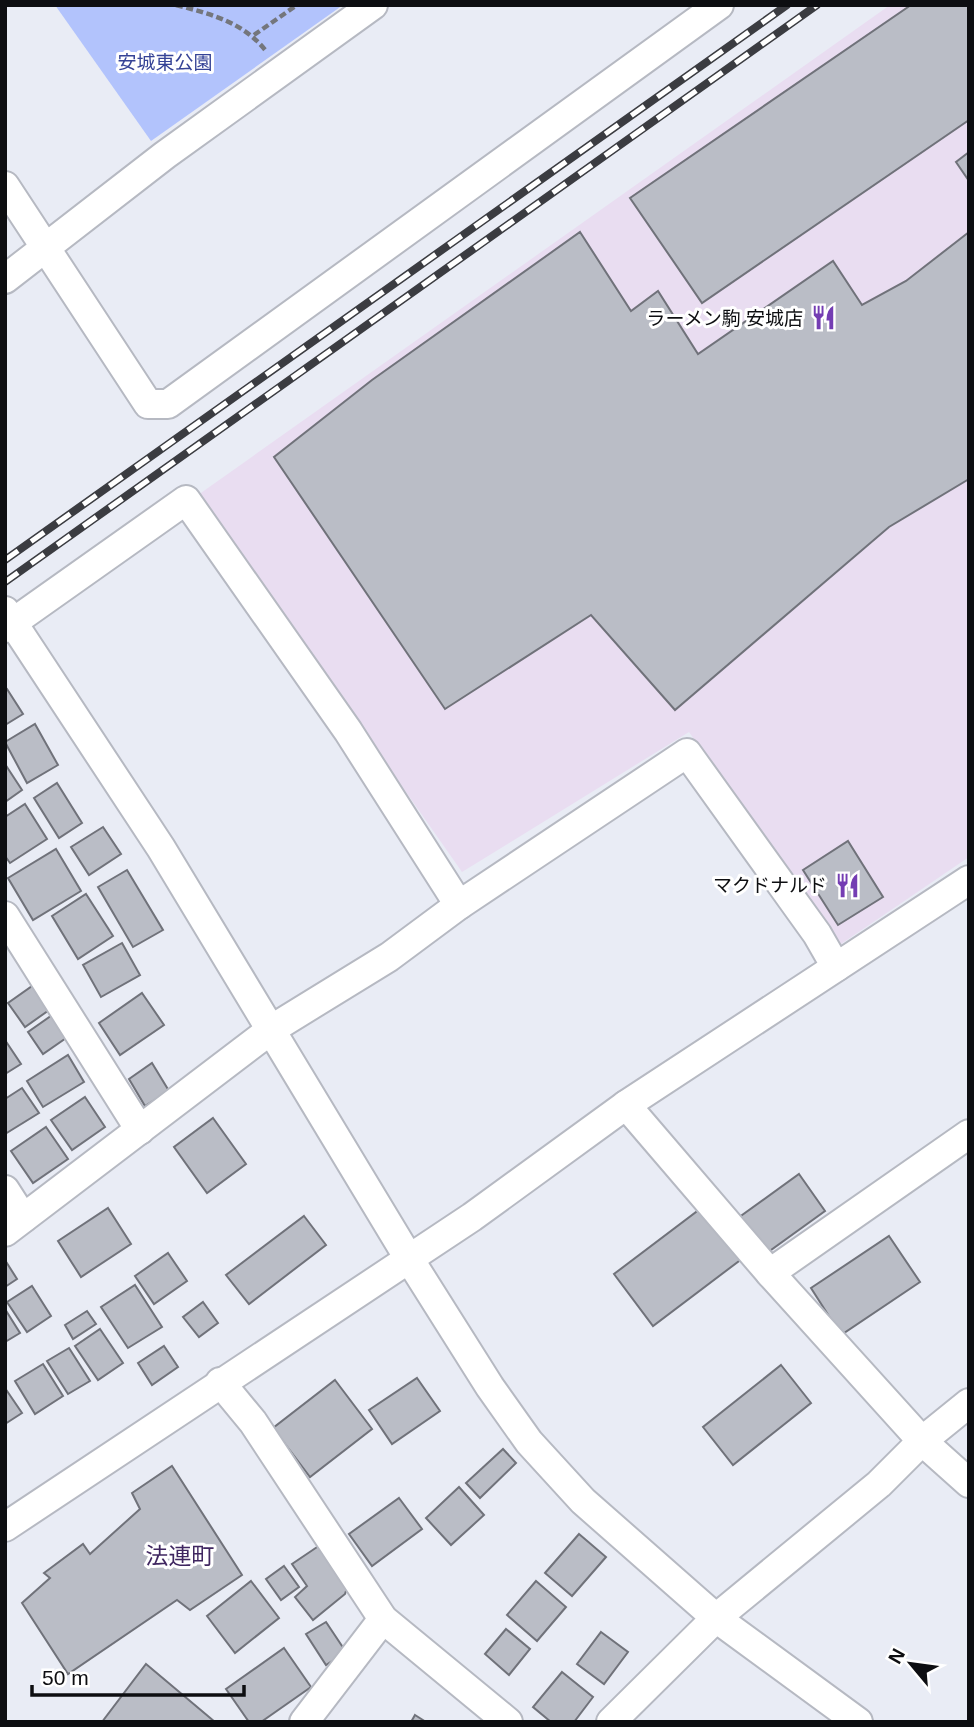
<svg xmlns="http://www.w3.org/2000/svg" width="974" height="1727" viewBox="0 0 974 1727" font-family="Arial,'Noto Sans JP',sans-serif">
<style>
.commercial{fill:#e9ddf1}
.green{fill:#b2c3fc}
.building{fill:#babdc6;stroke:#70727a;stroke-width:2}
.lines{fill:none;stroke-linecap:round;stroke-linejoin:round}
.minor-casing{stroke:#b6b9c2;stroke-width:32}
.path{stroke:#74767c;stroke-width:4.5;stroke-dasharray:7 3.5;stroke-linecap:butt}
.minor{stroke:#fff;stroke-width:28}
.rail-casing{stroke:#3b3c41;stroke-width:8}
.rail{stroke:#fff;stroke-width:5;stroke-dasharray:16;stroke-linecap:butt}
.labels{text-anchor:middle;stroke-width:6;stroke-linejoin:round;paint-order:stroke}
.park-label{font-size:19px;fill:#354396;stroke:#fff}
.poi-label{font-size:19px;fill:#0d0e11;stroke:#fff;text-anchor:end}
.quarter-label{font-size:23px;fill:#3f2660;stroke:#fff}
</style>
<rect width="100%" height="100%" fill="#e9ecf5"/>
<polygon class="commercial" points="890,5 969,5 969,857 841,944 689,732 462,872 198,495"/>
<polygon class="green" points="55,5 343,5 151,141"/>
<g class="building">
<polygon points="911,5 969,5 969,120 702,303 630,198"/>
<polygon points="969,152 969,181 956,162"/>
<polygon points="580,232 631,311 658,291 698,354 833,261 862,305 906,281 969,232 969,479 889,527 675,710 591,615 445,709 274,457 372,380"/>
<polygon points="7,689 23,714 5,725 5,690"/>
<polygon points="35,724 58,765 27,783 5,742"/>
<polygon points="5,764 22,790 5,802"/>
<polygon points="57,783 82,823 59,838 34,798"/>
<polygon points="25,804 47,839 10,863 5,856 5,817"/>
<polygon points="103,827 121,854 89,875 71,847"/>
<polygon points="848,841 883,897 838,925 803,870"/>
<polygon points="56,849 81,891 33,920 8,878"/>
<polygon points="127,870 163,930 133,947 98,887"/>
<polygon points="86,894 113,936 78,959 52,916"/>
<polygon points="122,943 140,975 101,997 83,965"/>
<polygon points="35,984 52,1008 25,1027 8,1003"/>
<polygon points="142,993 164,1025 120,1055 99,1023"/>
<polygon points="55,1013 69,1036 43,1054 28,1032"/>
<polygon points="5,1040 21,1064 5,1074"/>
<polygon points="68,1055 84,1082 43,1107 27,1081"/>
<polygon points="152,1063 169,1091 145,1106 129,1079"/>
<polygon points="22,1088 39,1113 5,1134 5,1099"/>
<polygon points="85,1097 105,1127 72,1150 51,1120"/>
<polygon points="213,1118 246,1164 207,1193 174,1147"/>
<polygon points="46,1127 68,1159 33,1183 11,1151"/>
<polygon points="799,1174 825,1211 764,1255 738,1218"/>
<polygon points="708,1203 747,1255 653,1326 614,1274"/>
<polygon points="108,1208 131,1244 81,1277 58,1241"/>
<polygon points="304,1216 326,1245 249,1304 226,1275"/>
<polygon points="889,1236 920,1282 841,1335 811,1288"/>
<polygon points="168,1253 187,1281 154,1304 135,1276"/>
<polygon points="5,1260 17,1279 5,1287"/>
<polygon points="135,1285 162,1327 128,1348 101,1307"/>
<polygon points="32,1286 51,1316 27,1332 7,1302"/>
<polygon points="203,1302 218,1323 199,1337 183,1317"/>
<polygon points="5,1309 20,1333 5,1342"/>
<polygon points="87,1311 96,1324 73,1339 65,1325"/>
<polygon points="100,1329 123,1363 98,1380 75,1346"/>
<polygon points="164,1346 178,1367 152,1385 138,1363"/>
<polygon points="69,1348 90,1381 68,1394 47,1361"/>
<polygon points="43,1364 63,1396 35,1414 15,1381"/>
<polygon points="781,1365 811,1403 733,1465 703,1427"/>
<polygon points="417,1378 440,1411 392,1444 369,1410"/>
<polygon points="335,1380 372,1429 310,1477 273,1428"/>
<polygon points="5,1388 22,1413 5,1424"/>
<polygon points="503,1449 516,1463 480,1498 466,1483"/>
<polygon points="172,1466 242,1575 190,1610 177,1600 68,1674 22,1603 50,1578 44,1573 83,1544 90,1554 140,1509 132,1493"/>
<polygon points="459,1487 484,1515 451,1545 426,1518"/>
<polygon points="399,1498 422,1529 372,1566 349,1534"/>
<polygon points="579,1534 606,1557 572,1596 545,1573"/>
<polygon points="326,1541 351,1575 345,1594 313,1620 295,1597 307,1586 292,1564"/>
<polygon points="284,1566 299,1587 281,1600 266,1579"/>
<polygon points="251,1581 279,1618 235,1653 207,1616"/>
<polygon points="536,1581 566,1607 537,1641 507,1615"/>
<polygon points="326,1622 346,1652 326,1665 306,1634"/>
<polygon points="506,1629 530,1649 509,1675 485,1654"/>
<polygon points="601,1632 628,1652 604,1684 577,1664"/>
<polygon points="284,1648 311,1687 261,1722 249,1722 226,1689"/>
<polygon points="146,1664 215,1722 102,1722"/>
<polygon points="562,1672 593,1697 574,1722 551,1722 533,1707"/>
<polygon points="415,1715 426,1722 411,1722"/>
</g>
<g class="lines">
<defs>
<g id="minor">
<polyline points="5,186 148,404 168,404 719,5"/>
<polyline points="5,279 165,155 373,5"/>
<polyline points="5,611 161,848 408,1257 490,1387 529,1442 583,1501 716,1618 858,1722"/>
<polyline points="5,628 186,500 348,731 459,905"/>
<polyline points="5,916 140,1130"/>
<polyline points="626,1105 770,1273 922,1441 969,1483"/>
<polyline points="5,1190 23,1218"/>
<polyline points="5,1232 272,1029 389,957 459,905 687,753 817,934 836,967"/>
<polyline points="770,1273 969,1134"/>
<polyline points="220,1382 253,1422 383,1619 508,1722"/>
<polyline points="5,1527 472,1217 626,1105 969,880"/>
<polyline points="304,1722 383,1619"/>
<polyline points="611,1722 716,1618 879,1484 922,1441 969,1403"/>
</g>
</defs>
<use href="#minor" class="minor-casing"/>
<g class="path">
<path d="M176,5C211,14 243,22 266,51"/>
<polyline points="254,35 297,5"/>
</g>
<use href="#minor" class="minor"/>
<defs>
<g id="rail">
<polyline points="5,560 787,5"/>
<polyline points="5,582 817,5"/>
</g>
</defs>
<use href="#rail" class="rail-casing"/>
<use href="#rail" class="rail"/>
</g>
<defs>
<symbol id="restaurant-bare" viewBox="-9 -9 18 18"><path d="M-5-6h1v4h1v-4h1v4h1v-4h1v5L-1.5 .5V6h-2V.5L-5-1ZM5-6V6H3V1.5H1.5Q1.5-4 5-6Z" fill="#743db3" stroke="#fff" stroke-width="2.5" paint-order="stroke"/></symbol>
</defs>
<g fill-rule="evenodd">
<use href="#restaurant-bare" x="806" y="300" width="35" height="35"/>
<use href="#restaurant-bare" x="830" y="868" width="35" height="35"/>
</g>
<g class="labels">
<g class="park-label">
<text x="165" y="69">安城東公園</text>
</g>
<g class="poi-label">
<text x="803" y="325">ラーメン駒 安城店</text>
<text x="827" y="892">マクドナルド</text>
</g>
<g class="quarter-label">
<text x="180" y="1564">法連町</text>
</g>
</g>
<rect width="974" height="1727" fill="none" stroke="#0d0e11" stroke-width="14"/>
<g transform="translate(911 1664) rotate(299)" stroke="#ffffff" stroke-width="5" paint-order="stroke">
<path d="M0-5L12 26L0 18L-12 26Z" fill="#0d0e11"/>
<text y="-10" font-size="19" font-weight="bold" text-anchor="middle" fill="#0d0e11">N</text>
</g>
<path d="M32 1685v10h212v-10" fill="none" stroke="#0d0e11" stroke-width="3.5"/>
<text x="42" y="1685" font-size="21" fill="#0d0e11" stroke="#ffffff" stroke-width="5" paint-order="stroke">50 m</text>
</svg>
